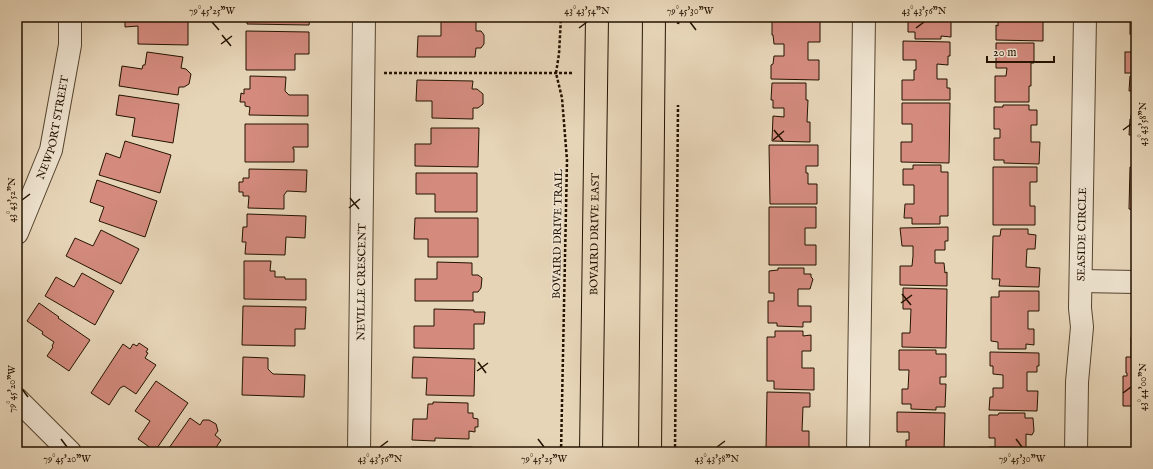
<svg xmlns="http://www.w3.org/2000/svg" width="1153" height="469" viewBox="0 0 1153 469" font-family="'IM FELL English',serif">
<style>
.building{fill:#d48b7e;stroke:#241300}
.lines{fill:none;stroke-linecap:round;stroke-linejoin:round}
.minor-casing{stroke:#55442e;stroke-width:24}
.major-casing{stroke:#241300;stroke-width:24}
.path{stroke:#241300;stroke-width:2.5;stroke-dasharray:3 2;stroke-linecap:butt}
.minor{stroke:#efe4d1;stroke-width:22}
.major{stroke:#e7d5b8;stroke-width:22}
.ticks{fill:none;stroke:#241300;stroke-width:1.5}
.labels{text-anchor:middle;stroke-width:3;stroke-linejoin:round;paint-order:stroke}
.street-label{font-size:11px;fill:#241300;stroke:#efe4d1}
.neatline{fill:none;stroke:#241300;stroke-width:1.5}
.ticks-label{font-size:10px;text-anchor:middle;fill:#241300}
</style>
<rect width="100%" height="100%" fill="#e7d5b8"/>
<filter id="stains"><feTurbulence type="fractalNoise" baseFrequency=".005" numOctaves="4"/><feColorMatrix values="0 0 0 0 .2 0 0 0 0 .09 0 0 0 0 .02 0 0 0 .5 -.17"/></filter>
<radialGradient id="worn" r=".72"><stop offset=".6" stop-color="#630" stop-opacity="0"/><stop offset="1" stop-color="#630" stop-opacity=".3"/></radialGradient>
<g class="building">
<polygon points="125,17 188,17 188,45 138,44 138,26 125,27"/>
<polygon points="247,17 310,17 309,25 247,24"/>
<polygon points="781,17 819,17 819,19 781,18"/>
<polygon points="914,17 951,17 951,37 941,36 941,39 915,39 915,32 908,32 908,18"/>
<polygon points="998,17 1032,17 1032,20 1043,21 1043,41 996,40 996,25 998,26"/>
<polygon points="441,18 476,19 476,31 481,31 484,35 484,44 481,48 476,48 475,57 417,57 418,36 441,36"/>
<rect x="1130" y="19" width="6" height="15"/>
<polygon points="772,20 820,21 820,42 808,42 808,60 819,60 819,80 771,79 771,65 773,64 774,56 784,56 784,44 774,44 773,35 772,35"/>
<polygon points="246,31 309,32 309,54 295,54 295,70 246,70"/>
<polygon points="903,41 950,42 950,56 948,56 948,65 937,64 937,79 947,79 947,88 950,88 950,100 902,100 902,80 914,80 914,70 916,70 916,60 903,60"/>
<polygon points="996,43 1034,43 1034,63 1031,63 1031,86 1029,86 1029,102 995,102 995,76 1006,76 1007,68 996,68"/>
<polygon points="147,52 183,57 181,68 186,69 191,74 189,84 184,87 179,87 178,95 119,86 122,66 142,69 143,65 145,65"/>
<rect x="1125" y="52" width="11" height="21"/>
<polygon points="250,76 286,77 285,91 289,95 308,95 308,116 249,115 250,107 245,106 245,102 240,102 241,93 244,94 244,89 250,89"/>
<polygon points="1130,76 1136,76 1136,91 1129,91"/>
<polygon points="417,80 473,81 472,89 477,89 483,94 483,104 478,108 473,108 473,119 432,118 432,101 416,101"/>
<polygon points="772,83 806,83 806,100 808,100 807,122 810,122 810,142 772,141 773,116 784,117 784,108 773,108 773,100 771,100"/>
<polygon points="119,95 179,104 173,143 132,136 135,118 116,115"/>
<polygon points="902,103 950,103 949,163 901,162 901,142 912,142 912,124 902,124"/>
<polygon points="1003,105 1029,105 1029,110 1037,110 1037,125 1031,125 1031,142 1040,142 1039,164 1004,163 1004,160 994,160 994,138 1000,138 1000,129 994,129 994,107 1003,107"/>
<polygon points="1136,105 1136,135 1129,135 1130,119 1131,119 1131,115 1136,115"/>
<polygon points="245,124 308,124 308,147 293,147 293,149 294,149 294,162 245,162"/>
<polygon points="431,128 479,128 478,167 415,166 415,144 431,144"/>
<polygon points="125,141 171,155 160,193 99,175 106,153 120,158"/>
<polygon points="769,145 818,145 818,166 806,166 806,173 808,173 808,184 817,184 817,204 770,204"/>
<polygon points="913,165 941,165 941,172 948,172 948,216 940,216 940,224 912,224 912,218 904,218 905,204 914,204 914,185 903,185 903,169 913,169"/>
<polygon points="993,167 1037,167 1037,182 1030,182 1030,206 1035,206 1035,225 993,225"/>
<polygon points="1130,167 1136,167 1136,210 1129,209"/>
<polygon points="249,169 307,170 306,192 287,191 284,195 284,209 248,208 249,196 243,196 243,192 239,192 239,182 243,182 243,178 249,178"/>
<polygon points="416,173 477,173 477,212 435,212 435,194 416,194"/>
<polygon points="97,180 157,201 145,237 99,221 104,207 90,202"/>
<polygon points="769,207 816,207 816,228 805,228 805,245 816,245 816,265 769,265"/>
<polygon points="247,214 306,216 305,238 286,237 285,255 245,254 246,242 242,242 243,227 247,227"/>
<polygon points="415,218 478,218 478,257 428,257 428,239 414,239"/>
<polygon points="948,227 948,241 945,241 945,250 935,250 935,263 944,263 945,273 947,272 947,286 900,285 900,266 912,266 913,256 913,246 902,246 900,228"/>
<polygon points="1001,229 1028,229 1028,234 1036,235 1035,249 1027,249 1026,267 1040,268 1039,287 999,286 1000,279 992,279 993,236 1000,236"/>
<polygon points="101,230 139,249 121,284 66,256 75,238 93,246"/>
<polygon points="244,261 271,261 270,271 275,271 275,277 285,277 285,279 306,279 306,300 244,299"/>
<polygon points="437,262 472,263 472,275 478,275 482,278 481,288 478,292 473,292 473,301 415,301 415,279 437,279"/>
<polygon points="778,268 804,268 804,274 811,274 811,277 813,279 810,289 798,289 798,306 811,306 811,322 803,322 803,327 777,326 777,323 768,323 768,301 774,301 774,293 769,293 769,271 778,270"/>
<polygon points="82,273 114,291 95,325 45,296 56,277 74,287"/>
<polygon points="903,288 947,289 946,348 902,347 902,333 910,333 911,309 903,309"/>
<polygon points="999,291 1039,291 1039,311 1028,311 1028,329 1034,329 1034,345 1026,344 1026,349 998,349 998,342 991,341 991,297 999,297"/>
<polygon points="39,303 59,317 58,318 90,340 69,371 47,356 53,347 52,346 54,342 42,334 43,332 27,321"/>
<polygon points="243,306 306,307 305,329 295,329 295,346 242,345"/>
<polygon points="434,309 474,310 474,312 485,312 484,324 474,324 474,349 414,348 414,326 434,326"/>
<polygon points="775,331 803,331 803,336 811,335 811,351 802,351 802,368 814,368 814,390 774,389 774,381 767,381 767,337 775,337"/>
<polygon points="1131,337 1136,337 1136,406 1123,406 1123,376 1127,376 1127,373 1126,373 1126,357 1131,357"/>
<polygon points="139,343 148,349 146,352 148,353 145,358 156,365 136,394 124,386 120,388 109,405 91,393 123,344 130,349 133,344 137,346"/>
<polygon points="899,350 936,350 936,354 946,354 946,377 940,377 940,384 946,384 945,407 936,407 936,410 911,409 911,404 902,404 902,389 908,389 909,370 899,370"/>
<polygon points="990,352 1039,353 1039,366 1037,366 1037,372 1027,372 1027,391 1038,391 1037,411 989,410 990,397 993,397 993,388 1003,388 1003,375 993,374 993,366 990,366"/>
<polygon points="243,357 268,358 268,369 273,374 305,375 304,397 242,395"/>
<polygon points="413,357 475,359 474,396 426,395 427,378 412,378"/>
<polygon points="156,381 188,403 155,451 138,439 150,421 135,411"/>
<polygon points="767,392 810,393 810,407 803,407 802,431 809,431 809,451 766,450"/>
<polygon points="433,402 468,403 468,413 473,413 473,418 478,419 478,427 475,427 475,432 469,431 469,439 435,438 435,441 412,440 413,419 427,419 428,404 433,404"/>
<polygon points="897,412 945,413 944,452 897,452 906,451 906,440 909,440 909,432 897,432"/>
<polygon points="999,413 1025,413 1025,418 1033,418 1034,431 1032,435 1026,434 1026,452 989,452 989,447 995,447 995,438 989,438 989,415 998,415"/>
<polygon points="190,418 200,425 203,420 209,420 216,424 218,431 215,435 221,440 213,452 170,452 171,449 169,448"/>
<rect x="412" y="447" width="60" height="5"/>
</g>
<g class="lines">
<defs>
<g id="minor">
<path id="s1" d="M17,233L51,150L70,45V17"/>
<polyline points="1081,281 1136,282"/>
<polyline points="17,399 70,452"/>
<path id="s2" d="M359,452L364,17"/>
<polyline points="858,452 864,17"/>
<path id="s3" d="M1076,452L1077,382L1082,327L1080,308L1085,17"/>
</g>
<g id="major">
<path id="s4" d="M591,452L597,17"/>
<polyline points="650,452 654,17"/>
</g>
</defs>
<use href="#minor" class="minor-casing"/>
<use href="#major" class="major-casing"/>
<g class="path">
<polyline points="678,24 679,17"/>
<polyline points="384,73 573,73"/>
<polyline points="561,452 567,160 562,98 556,73 559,54 561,17"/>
<polyline points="675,452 678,105"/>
</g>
<use href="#minor" class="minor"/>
<use href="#major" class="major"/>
</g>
<path class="ticks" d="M212,22L219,30M690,22L696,30M579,28L587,22M916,28L924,22M222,35L231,46M221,44L232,36M774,130L783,141M1123,130L1131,124M773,140L784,131M350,198L359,209M22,200L30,194M349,208L360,199M902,294L911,305M901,303L912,295M478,362L486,373M477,371L488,363M22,389L28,397M1123,393L1131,387M61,439L67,447M538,439L544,447M1016,439L1022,447M380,447L388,441M717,447L725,441"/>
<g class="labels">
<g class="street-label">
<text dy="4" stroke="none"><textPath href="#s1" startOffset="112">NEWPORT STREET</textPath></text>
<text transform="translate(557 234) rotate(-89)" y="4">BOVAIRD DRIVE TRAIL</text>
<text dy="4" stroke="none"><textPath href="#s4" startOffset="218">BOVAIRD DRIVE EAST</textPath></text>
<text dy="4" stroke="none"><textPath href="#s3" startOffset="218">SEASIDE CIRCLE</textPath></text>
<text dy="4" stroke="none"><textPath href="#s2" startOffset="170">NEVILLE CRESCENT</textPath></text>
</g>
</g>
<rect width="1153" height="469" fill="none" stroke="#e7d5b8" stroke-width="44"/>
<path d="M987 56v6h67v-6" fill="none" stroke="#241300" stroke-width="2"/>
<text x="993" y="56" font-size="12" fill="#241300" stroke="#efe4d1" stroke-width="3" paint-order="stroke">20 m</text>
<rect x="22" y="22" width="1109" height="425" class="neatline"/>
<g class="ticks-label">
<text x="212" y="14">79°45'25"W</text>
<text x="587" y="14">43°43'54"N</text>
<text x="690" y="14">79°45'30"W</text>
<text x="924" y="14">43°43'56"N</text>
<text transform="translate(1142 124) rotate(-90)" y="4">43°43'58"N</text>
<text transform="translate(11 200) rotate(-90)" y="4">43°43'52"N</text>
<text transform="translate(1142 387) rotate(-90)" y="4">43°44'00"N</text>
<text transform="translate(11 389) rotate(-90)" y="4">79°45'20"W</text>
<text x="67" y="462">79°45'20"W</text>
<text x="380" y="462">43°43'56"N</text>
<text x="544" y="462">79°45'25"W</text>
<text x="717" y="462">43°43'58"N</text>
<text x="1022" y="462">79°45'30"W</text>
</g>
<rect width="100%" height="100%" filter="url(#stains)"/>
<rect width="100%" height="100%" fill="url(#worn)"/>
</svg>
